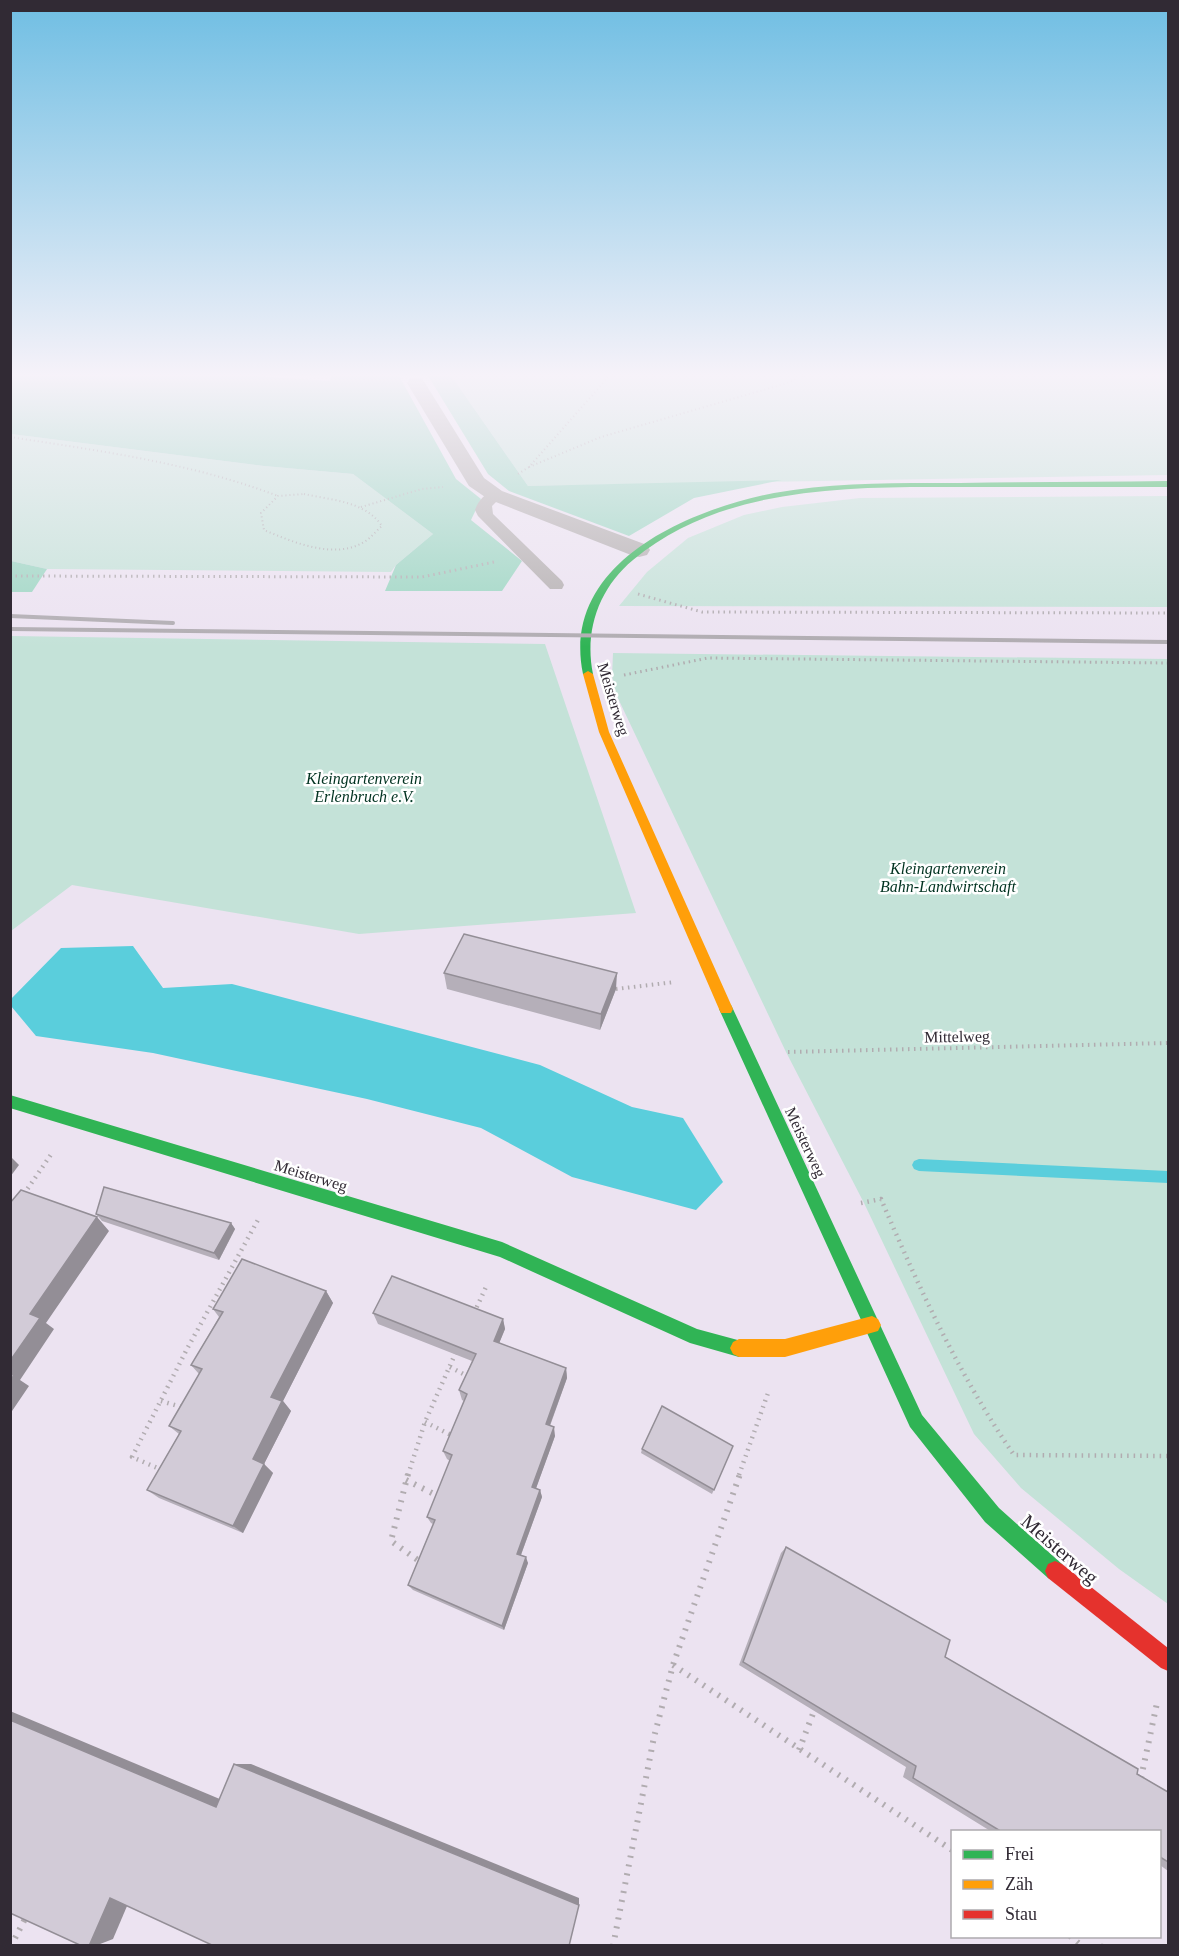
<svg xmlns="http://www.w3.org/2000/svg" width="1179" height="1956" viewBox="0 0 1179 1956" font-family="'Times New Roman',serif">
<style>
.green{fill:#c4e2d8}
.forest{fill:#9cd6c2}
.water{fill:#5acedc}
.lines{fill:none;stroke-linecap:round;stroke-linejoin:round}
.stream{fill:#5acedc;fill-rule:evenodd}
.path-far4{stroke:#b1acb0;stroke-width:2;stroke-dasharray:1 3;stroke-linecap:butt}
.path-far3{stroke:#b1acb0;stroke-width:3;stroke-dasharray:1.5 4;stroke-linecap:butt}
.path-far2{stroke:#b1acb0;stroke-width:4;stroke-dasharray:1.5 4.5;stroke-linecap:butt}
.path-far1{stroke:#b1acb0;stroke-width:4.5;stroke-dasharray:1.5 5;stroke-linecap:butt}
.path{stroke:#b1acb0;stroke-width:6;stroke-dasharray:2 7;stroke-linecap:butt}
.lane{fill:#b4afb0;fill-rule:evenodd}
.street{fill:#b4afb0;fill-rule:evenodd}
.fast{fill:#30b455;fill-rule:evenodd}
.slow{fill:#ff9f0a;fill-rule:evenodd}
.jam{fill:#e5322d;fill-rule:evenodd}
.rail{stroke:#b0acb1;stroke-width:4}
.wall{fill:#b5afb9}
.shaded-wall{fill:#938e96}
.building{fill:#d2cbd7;stroke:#938e96;stroke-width:1.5}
.labels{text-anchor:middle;stroke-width:5;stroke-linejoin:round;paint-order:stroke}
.street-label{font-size:16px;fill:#312a34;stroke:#fff}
.park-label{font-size:16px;font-style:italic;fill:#003220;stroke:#fff}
.near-street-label{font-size:20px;fill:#312a34;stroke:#fff}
</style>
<rect width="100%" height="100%" fill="#ece3f1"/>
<g class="green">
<polygon points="450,374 1168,374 1168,475 528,486"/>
<polygon points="11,434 264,466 353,474 433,534 396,565 391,572 47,569 11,561"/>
<polygon points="1168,496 1168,607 619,606 647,572 688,538 744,515 782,507 860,498"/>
<polygon points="11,636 545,644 636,913 359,934 72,885 11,931"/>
<polygon points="613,653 1168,659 1168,1604 1119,1569 1021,1488 974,1434 864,1203 786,1052 615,692 612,676"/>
</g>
<g class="forest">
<polygon points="11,374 225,374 330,381 331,374 398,374 456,479 481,499 471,520 522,561 502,591 385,591 396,565 433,534 353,474 264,466 11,434"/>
<polygon points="427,374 450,374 528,486 782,480 694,498 629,536 509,491 488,474"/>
<polygon points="10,562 11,561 47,569 32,592 11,592"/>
</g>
<polygon class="water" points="133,946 163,988 232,984 540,1065 632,1107 683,1118 723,1182 696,1210 572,1177 481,1128 367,1099 153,1053 36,1036 11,1006 11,999 61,948"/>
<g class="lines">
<polygon class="stream" points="919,1159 1168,1171 1168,1183 919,1171 914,1169 912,1165 914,1161"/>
<g class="path-far4">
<polyline points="328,374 387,382"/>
<path d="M10,437C101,451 191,463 278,496"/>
<polyline points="529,467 601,437 784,384 808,374"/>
<polyline points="518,474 529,467 611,374"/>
<path d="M304,494C331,500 365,501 382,526C376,531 371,538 364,542C334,560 293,542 264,530L261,513L278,496Z"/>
<polyline points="361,507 422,489 443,487"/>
</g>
<g class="path-far3">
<polyline points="10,576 422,577 494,562"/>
<polyline points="638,594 702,612 1168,613"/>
<polyline points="624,675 708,658 1168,663"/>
</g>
<g class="path-far2">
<polyline points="616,989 675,982"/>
<polyline points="788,1052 1168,1043"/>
</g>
<g class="path-far1">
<polyline points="24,1194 52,1153"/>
<path d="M861,1203L881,1199C919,1288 959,1375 1014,1455L1168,1456"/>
<polyline points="474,1313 486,1287"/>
<polyline points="450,1367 469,1377"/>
<polyline points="161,1401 185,1408"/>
<polyline points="425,1422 453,1436"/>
<polyline points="162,1470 132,1457 187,1349 259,1218"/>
<polyline points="408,1475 425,1422 456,1352"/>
<polyline points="739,1475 768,1393"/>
</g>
<g class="path">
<polyline points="408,1474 391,1541 422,1563"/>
<polyline points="406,1480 438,1496"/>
<polyline points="673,1665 952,1850"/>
<polyline points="799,1750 814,1711"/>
<polyline points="1141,1778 1157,1703"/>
<polyline points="1070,1936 1082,1946"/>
<polyline points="11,1946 27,1915"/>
<polyline points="613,1946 654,1737 673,1665 740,1474"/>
<polyline points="1104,1946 1106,1936"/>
</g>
<path class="lane" d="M495,490L503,495L492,506L493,514L562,581L564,585L562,589H550L478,516L475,510C478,501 485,493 495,490Z"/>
<polygon class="street" points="416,378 422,379 425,383 484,478 502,491 647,545 650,550 647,555 639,557 631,555 488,499 469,486 407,383 410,379"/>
<g class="fast">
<path d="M1168,481V487C1113,487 1059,487 1004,487C881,488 734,476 633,560C599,588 584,631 593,674L588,677L583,674C560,564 687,510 774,493C835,482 898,483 960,483C1029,482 1099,482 1168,481Z"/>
<polygon points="726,1003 731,1005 733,1009 922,1415 999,1508 1062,1564 1065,1571 1062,1578 1055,1581 1048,1578 985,1522 910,1427 719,1009 721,1005"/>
<polygon points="10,1095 502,1242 697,1329 745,1342 748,1348 745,1354 739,1357 690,1343 500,1257 10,1108"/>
</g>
<g class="slow">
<polygon points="588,671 593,674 609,732 733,1009 731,1013 721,1013 719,1009 599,732 583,674"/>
<polygon points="872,1316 878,1319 881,1325 878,1331 785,1357 739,1357 733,1354 730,1348 733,1342 739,1339 785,1339"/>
</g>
<polygon class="jam" points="1055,1561 1062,1564 1168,1648 1168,1671 1161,1668 1048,1578 1045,1571 1048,1564"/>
<g class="rail">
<polyline points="10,616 173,623"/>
<polyline points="10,629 1168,642"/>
</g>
</g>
<g class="wall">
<polygon points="444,973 616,989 600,1030 447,989"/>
<polygon points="96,1214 231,1223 235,1229 219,1260 102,1221"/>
<polygon points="326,1291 333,1303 283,1401 291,1411 264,1464 273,1473 243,1533 159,1498 147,1490 179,1434 169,1426 199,1374 191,1365 219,1317 213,1309"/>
<polygon points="373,1313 503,1319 505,1329 499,1343 566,1368 567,1378 550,1426 555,1436 536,1488 540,1490 542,1497 521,1555 528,1563 504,1630 413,1590 408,1585 433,1524 431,1523 427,1517 450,1461 447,1459 443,1451 464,1401 462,1400 459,1390 472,1361 378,1324"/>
<polygon points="733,1446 712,1494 641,1453 642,1449"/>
<polygon points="786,1547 945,1657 1168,1792 1168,1871 1160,1865 1160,1832 992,1832 903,1777 906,1767 739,1665 781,1553"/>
</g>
<g class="shaded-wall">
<polygon points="617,973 616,989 600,1030 601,1014"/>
<polygon points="12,1158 19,1165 10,1177 10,1160"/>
<polygon points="97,1217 109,1231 46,1323 54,1329 20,1380 29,1386 10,1414 10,1361 30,1314"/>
<polygon points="231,1223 235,1229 219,1260 214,1253"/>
<polygon points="326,1291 333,1303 283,1401 291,1411 262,1468 253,1459 271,1397"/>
<polygon points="503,1319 505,1329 496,1351 494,1341"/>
<polygon points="566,1368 567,1378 547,1433 546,1424"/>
<polygon points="554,1427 555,1436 534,1494 532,1487"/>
<polygon points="264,1464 273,1473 243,1533 233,1526"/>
<polygon points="540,1490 542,1497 519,1560 517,1554"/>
<polygon points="526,1557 528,1563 504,1630 502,1626"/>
<polygon points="10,1711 234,1805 216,1807 10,1720"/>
<polygon points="234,1764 251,1764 579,1898 579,1905"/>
<polygon points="133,1892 113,1939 95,1946 89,1946 110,1898"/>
</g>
<g class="building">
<polygon points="464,934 617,973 601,1014 444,973"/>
<polygon points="104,1187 231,1223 214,1253 96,1214"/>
<polygon points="21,1190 97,1217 30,1314 40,1318 10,1361 10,1203"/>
<polygon points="242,1259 326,1291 271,1397 282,1401 253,1459 264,1464 233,1526 147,1490 181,1431 169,1426 202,1369 191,1365 223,1312 213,1309"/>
<polygon points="392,1276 503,1319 494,1341 566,1368 546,1424 554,1427 532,1487 540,1490 517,1554 526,1557 502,1626 408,1585 435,1520 427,1517 452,1455 443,1451 467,1394 459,1390 476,1354 373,1313"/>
<polygon points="10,1374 14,1375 10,1381"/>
<polygon points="662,1406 733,1446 714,1490 642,1449"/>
<polygon points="786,1547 950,1640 945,1657 1138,1769 1137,1774 1168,1792 1168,1862 1160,1857 1160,1832 1002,1832 913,1778 916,1766 743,1662"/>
<polygon points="10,1720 216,1807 234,1764 579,1905 569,1946 214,1946 110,1898 89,1946 82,1946 10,1913"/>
</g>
<linearGradient id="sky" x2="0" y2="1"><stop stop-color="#6fbee3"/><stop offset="0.58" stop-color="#f6f2f9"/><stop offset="1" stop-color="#f6f2f9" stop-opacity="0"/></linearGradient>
<rect width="1179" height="647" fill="url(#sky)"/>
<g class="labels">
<g class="street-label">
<text transform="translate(614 699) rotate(73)" y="6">Meisterweg</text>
<text transform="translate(957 1036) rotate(-1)" y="6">Mittelweg</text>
<text transform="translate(806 1142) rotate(65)" y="6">Meisterweg</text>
<text transform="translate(311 1175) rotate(17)" y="6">Meisterweg</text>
</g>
<g class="park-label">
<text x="364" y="784">Kleingartenverein<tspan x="364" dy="18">Erlenbruch e.V.</tspan></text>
<text x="948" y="874">Kleingartenverein<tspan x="948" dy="18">Bahn-Landwirtschaft</tspan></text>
</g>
<g class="near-street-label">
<text transform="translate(1060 1549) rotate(41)" y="7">Meisterweg</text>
</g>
</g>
<rect width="1179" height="1956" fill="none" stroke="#312a34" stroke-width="24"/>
<rect x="951" y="1830" width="210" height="108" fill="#ffffff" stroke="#adaaae" stroke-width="1.5"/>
<rect x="963" y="1850" width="30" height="9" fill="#30b455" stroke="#adaaae" stroke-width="1.5"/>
<text x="1005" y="1860" font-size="18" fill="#312a34">Frei</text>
<rect x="963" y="1880" width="30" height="9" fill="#ff9f0a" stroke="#adaaae" stroke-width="1.5"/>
<text x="1005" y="1890" font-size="18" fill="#312a34">Zäh</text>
<rect x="963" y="1910" width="30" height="9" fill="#e5322d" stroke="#adaaae" stroke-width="1.5"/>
<text x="1005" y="1920" font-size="18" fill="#312a34">Stau</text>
</svg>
